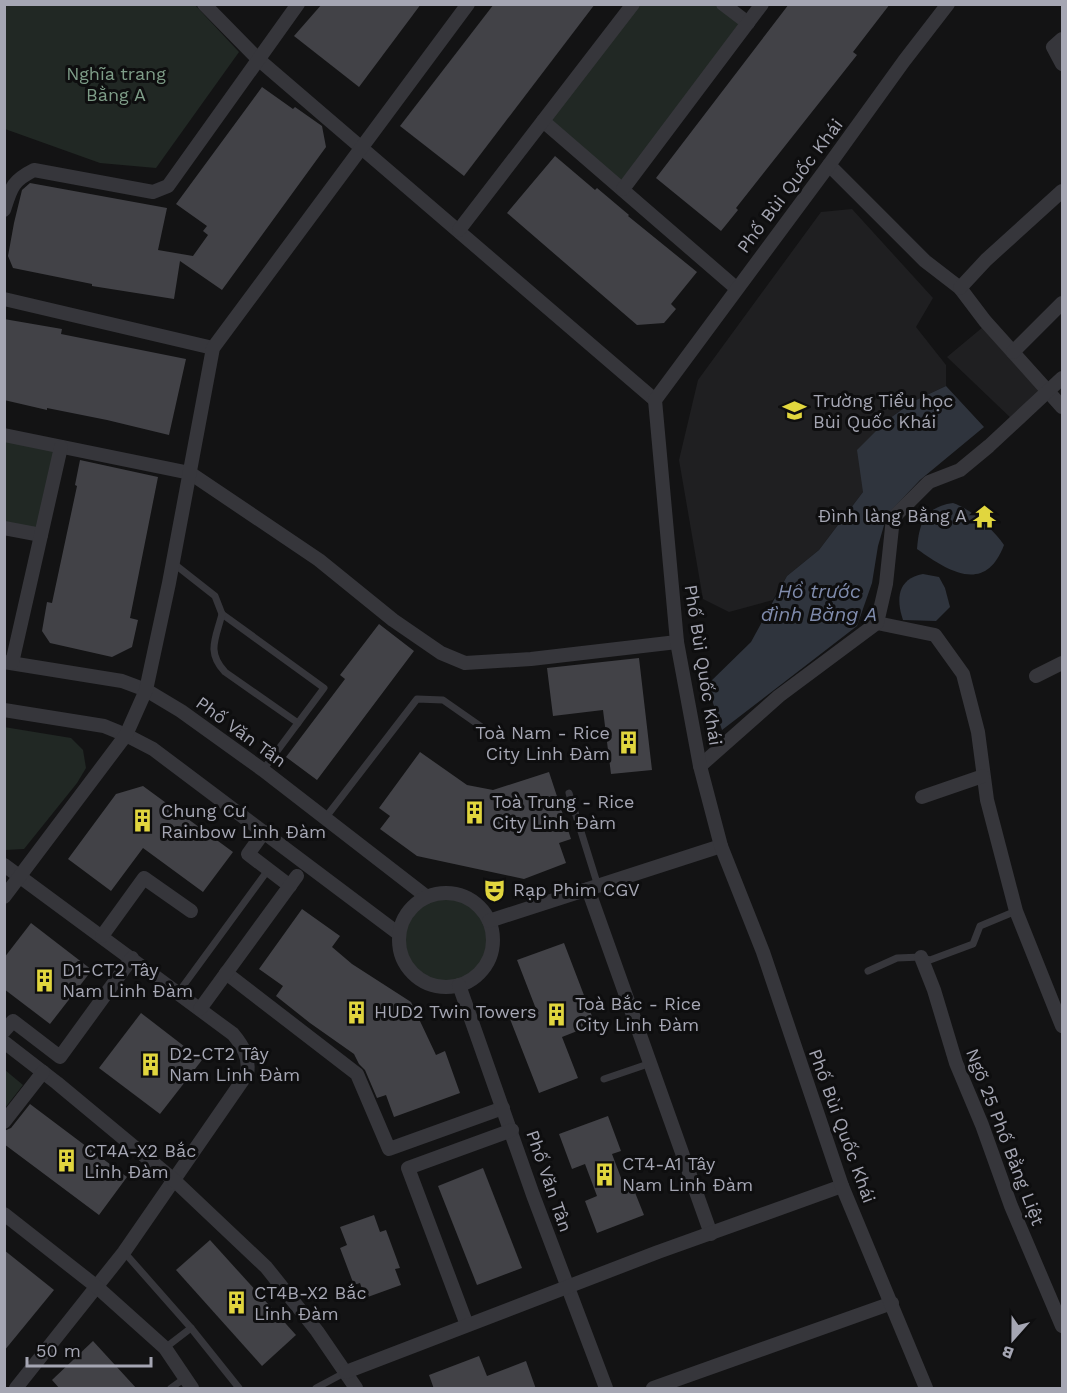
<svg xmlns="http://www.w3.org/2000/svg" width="1067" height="1393" viewBox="0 0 1067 1393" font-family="'Work Sans',sans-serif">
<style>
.built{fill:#1f1f21}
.green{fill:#212824}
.water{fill:#2f343d}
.building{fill:#424247}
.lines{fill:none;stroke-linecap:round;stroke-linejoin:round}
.service{stroke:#36363b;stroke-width:7}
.minor{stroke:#36363b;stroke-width:14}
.labels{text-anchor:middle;stroke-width:6;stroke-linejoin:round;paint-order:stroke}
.park-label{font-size:18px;fill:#7e9d88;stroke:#0e0e0f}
.street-label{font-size:18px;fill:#a5a6b3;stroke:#0e0e0f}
.poi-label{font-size:18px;fill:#a5a6b3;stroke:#0e0e0f;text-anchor:start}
.water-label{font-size:20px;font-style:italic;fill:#7f8bac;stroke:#0e0e0f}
</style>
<rect width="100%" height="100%" fill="#131314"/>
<g class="built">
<polygon points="852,209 933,298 916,327 946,365 946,386 914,401 886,421 863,492 819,550 787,576 773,600 729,612 703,599 679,460 698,380 821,212"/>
<polygon points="983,327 1045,394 1015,422 947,357"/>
</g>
<g class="green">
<polygon points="5,4 195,5 239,52 156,168 100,163 5,129"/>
<polygon points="633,5 723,5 748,23 623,189 543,121"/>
<polygon points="4,435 61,447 41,535 5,528"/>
<polygon points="4,727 71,738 83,750 86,768 77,783 24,849 5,850"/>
<circle cx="446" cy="940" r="47"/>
<polygon points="5,1070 23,1085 5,1108"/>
</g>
<g class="water">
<polygon points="946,386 984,427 920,480 887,515 878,546 872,583 857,626 722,730 707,685 751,642 787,576 819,550 863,492 857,450 886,421 914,401"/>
<path d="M953,503C971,509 993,529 1004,545C985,595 948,571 917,549C919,524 924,507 953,503Z"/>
<path d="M923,574L939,577L945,588L950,607L936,621L903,620C896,599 897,579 923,574Z"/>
</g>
<g class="building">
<polygon points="322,4 421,4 359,87 294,36"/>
<polygon points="494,4 595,4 464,176 400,126"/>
<polygon points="789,4 890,4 853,52 857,55 736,208 738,210 721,231 656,178"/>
<polygon points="262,87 293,109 295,107 322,126 326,147 222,290 180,261 174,299 92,286 92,284 13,268 8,256 14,223 22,190 30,183 167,208 158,250 193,256 208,235 203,231 207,226 176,204"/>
<polygon points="555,156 595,190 597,188 629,215 628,216 697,272 671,304 676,309 664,323 637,325 507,213"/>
<polygon points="4,319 62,329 61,334 186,359 169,435 107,420 47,408 47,410 4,400"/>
<polygon points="80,460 158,477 130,618 138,620 132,647 112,657 50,643 42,631 47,602 52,603 77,486 75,485"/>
<polygon points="379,624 414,651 317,780 286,757 345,679 340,675"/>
<polygon points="639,658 652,770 611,774 603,710 553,716 547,668"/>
<polygon points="420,752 467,785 493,790 549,772 571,839 559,843 566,863 524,879 417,856 380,829 390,816 379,808"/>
<polygon points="143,786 233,852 203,892 143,848 111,891 68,859 116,794"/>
<polygon points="302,909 340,936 332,947 352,964 411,1002 436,1055 445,1051 460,1093 394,1117 386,1095 377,1098 365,1070 359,1064 354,1054 310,1023 276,996 283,986 259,969"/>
<polygon points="31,923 92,970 50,1024 4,989 4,958"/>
<polygon points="564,943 595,1024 562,1037 578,1078 539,1093 510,1019 536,1009 517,960"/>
<polygon points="141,1013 202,1060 160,1114 99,1068"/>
<polygon points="30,1104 127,1177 99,1215 4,1144 4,1131 11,1128"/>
<polygon points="608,1116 621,1151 612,1154 623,1183 630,1180 644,1215 597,1233 585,1201 597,1196 585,1164 572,1169 559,1134"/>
<polygon points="483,1168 522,1268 477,1285 438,1186"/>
<polygon points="374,1215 380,1232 386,1230 400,1268 395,1269 401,1285 365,1298 360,1283 354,1285 340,1248 347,1245 340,1227"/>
<polygon points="210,1240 296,1335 262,1366 176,1270"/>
<polygon points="4,1250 54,1290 4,1351"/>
<polygon points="93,1341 137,1389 60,1389 52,1380"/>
<polygon points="479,1356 487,1376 526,1361 536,1389 434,1389 429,1375"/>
</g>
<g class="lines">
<g class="service">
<polyline points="173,563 215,596 222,614 324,688 263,770"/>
<path d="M222,614C216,638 206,652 225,672L298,723"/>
<polyline points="569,793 598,886"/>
<polyline points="326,817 417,699 443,700 496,737"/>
<polyline points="868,971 897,958 921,957 930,960 973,944 980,926 1016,911"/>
<polyline points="178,993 268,870"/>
<polyline points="604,1079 651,1063"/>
<polyline points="124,1252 191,1328 239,1388"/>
<polyline points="165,1348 191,1328"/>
<polyline points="171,1388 185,1378"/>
<polyline points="316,1388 346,1372"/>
</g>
<g class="minor">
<polyline points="204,4 258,59 655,400"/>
<polyline points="723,4 748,23"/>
<polyline points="1062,39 1053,47 1062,64"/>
<polyline points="543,121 736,288"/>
<polyline points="829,165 925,261 960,288 985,321 1062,407"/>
<polyline points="623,189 762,4"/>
<path d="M4,210C11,188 12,181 34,170L153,192L168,186L298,4"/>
<polyline points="459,230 633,4"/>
<polyline points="960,288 986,260 1062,191"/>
<polyline points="4,299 213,348"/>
<polyline points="1013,352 1062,303"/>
<polyline points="4,435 190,473 319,560 393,620 441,653 465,663 531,659 677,642"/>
<polyline points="4,528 41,535"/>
<polyline points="877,623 935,635 963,674 978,732 987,800 1016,911 1062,1026"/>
<polyline points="4,662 122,681 146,690 181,711 263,770 427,897"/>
<polyline points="12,663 61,447"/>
<polyline points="1036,676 1062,663"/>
<polyline points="4,710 104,726 126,735 153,749 399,934"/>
<polyline points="700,766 779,696 877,623 886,584 893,518 929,482 960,470 989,446 1062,378"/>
<polyline points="922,797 983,776"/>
<polyline points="264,832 248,854 290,886"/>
<path d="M4,865L233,1034C243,1046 250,1058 247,1074L124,1252L16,1388"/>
<polyline points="588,889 711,1234"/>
<circle cx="446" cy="940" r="47"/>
<polyline points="4,897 126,735 146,690 169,583 213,348 468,4"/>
<polyline points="489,921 721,846"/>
<polyline points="102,936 144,878 191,911"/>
<polyline points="921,957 934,990 956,1063 982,1125 1011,1206 1062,1326"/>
<polyline points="226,973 357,1074 389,1149 503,1108"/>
<polyline points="459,985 533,1195 606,1388"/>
<polyline points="200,1009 297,876"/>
<polyline points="4,1031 13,1021 60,1057 132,958"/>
<polyline points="4,1042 57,1083 175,1181 266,1267 317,1331 356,1388"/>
<polyline points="4,1122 43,1072"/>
<polyline points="4,1214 97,1287 165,1348 192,1388"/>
<polyline points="467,1325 408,1168 512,1130"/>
<polyline points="346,1372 658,1252 842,1186"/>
<polyline points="653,1388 892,1303"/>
<polyline points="926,1388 842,1186 763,952 721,846 700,766 677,642 655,400 829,165 904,61 948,4"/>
</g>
</g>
<defs>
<symbol id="school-bare" viewBox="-9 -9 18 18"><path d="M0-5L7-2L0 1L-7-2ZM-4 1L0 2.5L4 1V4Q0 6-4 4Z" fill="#e1d63e" stroke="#0e0e0f" stroke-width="2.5" paint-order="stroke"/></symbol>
<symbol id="temple-bare" viewBox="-9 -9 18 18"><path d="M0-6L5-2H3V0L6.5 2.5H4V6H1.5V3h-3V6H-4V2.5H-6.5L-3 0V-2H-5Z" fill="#e1d63e" stroke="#0e0e0f" stroke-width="2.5" paint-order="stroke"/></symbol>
<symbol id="building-bare" viewBox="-9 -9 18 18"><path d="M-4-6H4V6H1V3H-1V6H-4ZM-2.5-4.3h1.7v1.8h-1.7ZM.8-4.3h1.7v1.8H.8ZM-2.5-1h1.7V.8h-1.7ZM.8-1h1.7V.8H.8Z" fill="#e1d63e" stroke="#0e0e0f" stroke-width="2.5" paint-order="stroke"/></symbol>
<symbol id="theatre-bare" viewBox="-9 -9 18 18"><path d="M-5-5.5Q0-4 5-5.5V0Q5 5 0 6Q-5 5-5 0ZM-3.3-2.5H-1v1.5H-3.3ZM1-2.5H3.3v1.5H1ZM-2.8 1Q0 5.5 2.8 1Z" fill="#e1d63e" stroke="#0e0e0f" stroke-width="2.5" paint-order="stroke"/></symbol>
</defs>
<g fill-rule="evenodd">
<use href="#school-bare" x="778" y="394" width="33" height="33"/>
<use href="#temple-bare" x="968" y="500" width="33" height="33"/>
<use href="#building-bare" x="612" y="726" width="33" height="33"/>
<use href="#building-bare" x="458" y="796" width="33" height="33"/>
<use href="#building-bare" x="126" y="804" width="33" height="33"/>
<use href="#theatre-bare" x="478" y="874" width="33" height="33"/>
<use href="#building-bare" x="28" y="964" width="33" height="33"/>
<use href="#building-bare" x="340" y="996" width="33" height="33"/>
<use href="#building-bare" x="540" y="998" width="33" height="33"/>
<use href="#building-bare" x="134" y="1048" width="33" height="33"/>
<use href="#building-bare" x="50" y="1144" width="33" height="33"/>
<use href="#building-bare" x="588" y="1158" width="33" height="33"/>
<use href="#building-bare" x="220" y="1286" width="33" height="33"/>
</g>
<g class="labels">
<g class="park-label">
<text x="116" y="80">Nghĩa trang<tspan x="116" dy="21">Bằng A</tspan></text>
</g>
<g class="street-label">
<text transform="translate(790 186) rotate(-53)" y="6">Phố Bùi Quốc Khái</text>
<text transform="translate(703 665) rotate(81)" y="6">Phố Bùi Quốc Khái</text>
<text transform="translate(241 732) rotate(36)" y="6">Phố Văn Tân</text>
<text transform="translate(842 1126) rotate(70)" y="6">Phố Bùi Quốc Khái</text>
<text transform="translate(1005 1137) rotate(69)" y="6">Ngõ 25 Phố Bằng Liệt</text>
<text transform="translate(549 1181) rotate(71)" y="6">Phố Văn Tân</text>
</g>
<g class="poi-label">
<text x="813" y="407">Trường Tiểu học<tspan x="813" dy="21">Bùi Quốc Khái</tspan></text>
<text x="967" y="522" text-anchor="end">Đình làng Bằng A</text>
<text x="610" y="739" text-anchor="end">Toà Nam - Rice<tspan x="610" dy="21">City Linh Đàm</tspan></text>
<text x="492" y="808">Toà Trung - Rice<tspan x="492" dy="21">City Linh Đàm</tspan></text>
<text x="161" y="817">Chung Cư<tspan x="161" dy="21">Rainbow Linh Đàm</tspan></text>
<text x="513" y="896">Rạp Phim CGV</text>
<text x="62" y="976">D1-CT2 Tây<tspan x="62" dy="21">Nam Linh Đàm</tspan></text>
<text x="575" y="1010">Toà Bắc - Rice<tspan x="575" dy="21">City Linh Đàm</tspan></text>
<text x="374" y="1018">HUD2 Twin Towers</text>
<text x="169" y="1060">D2-CT2 Tây<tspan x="169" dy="21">Nam Linh Đàm</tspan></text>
<text x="84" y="1157">CT4A-X2 Bắc<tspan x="84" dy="21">Linh Đàm</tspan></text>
<text x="622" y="1170">CT4-A1 Tây<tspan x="622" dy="21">Nam Linh Đàm</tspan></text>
<text x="254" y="1299">CT4B-X2 Bắc<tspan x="254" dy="21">Linh Đàm</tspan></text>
</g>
<g class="water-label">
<text x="819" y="598">Hồ trước<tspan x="819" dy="23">đình Bằng A</tspan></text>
</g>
</g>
<rect width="1067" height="1393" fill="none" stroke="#a5a6b3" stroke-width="12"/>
<g transform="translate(1013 1339) rotate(201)" stroke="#0e0e0f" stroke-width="4.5" paint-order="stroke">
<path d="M0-4.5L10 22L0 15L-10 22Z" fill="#a5a6b3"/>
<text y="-9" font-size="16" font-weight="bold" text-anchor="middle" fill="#a5a6b3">B</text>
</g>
<path d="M27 1357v9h124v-9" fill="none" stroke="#a5a6b3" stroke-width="3"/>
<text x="36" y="1357" font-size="18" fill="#a5a6b3" stroke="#0e0e0f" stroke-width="4.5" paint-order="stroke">50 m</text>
</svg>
